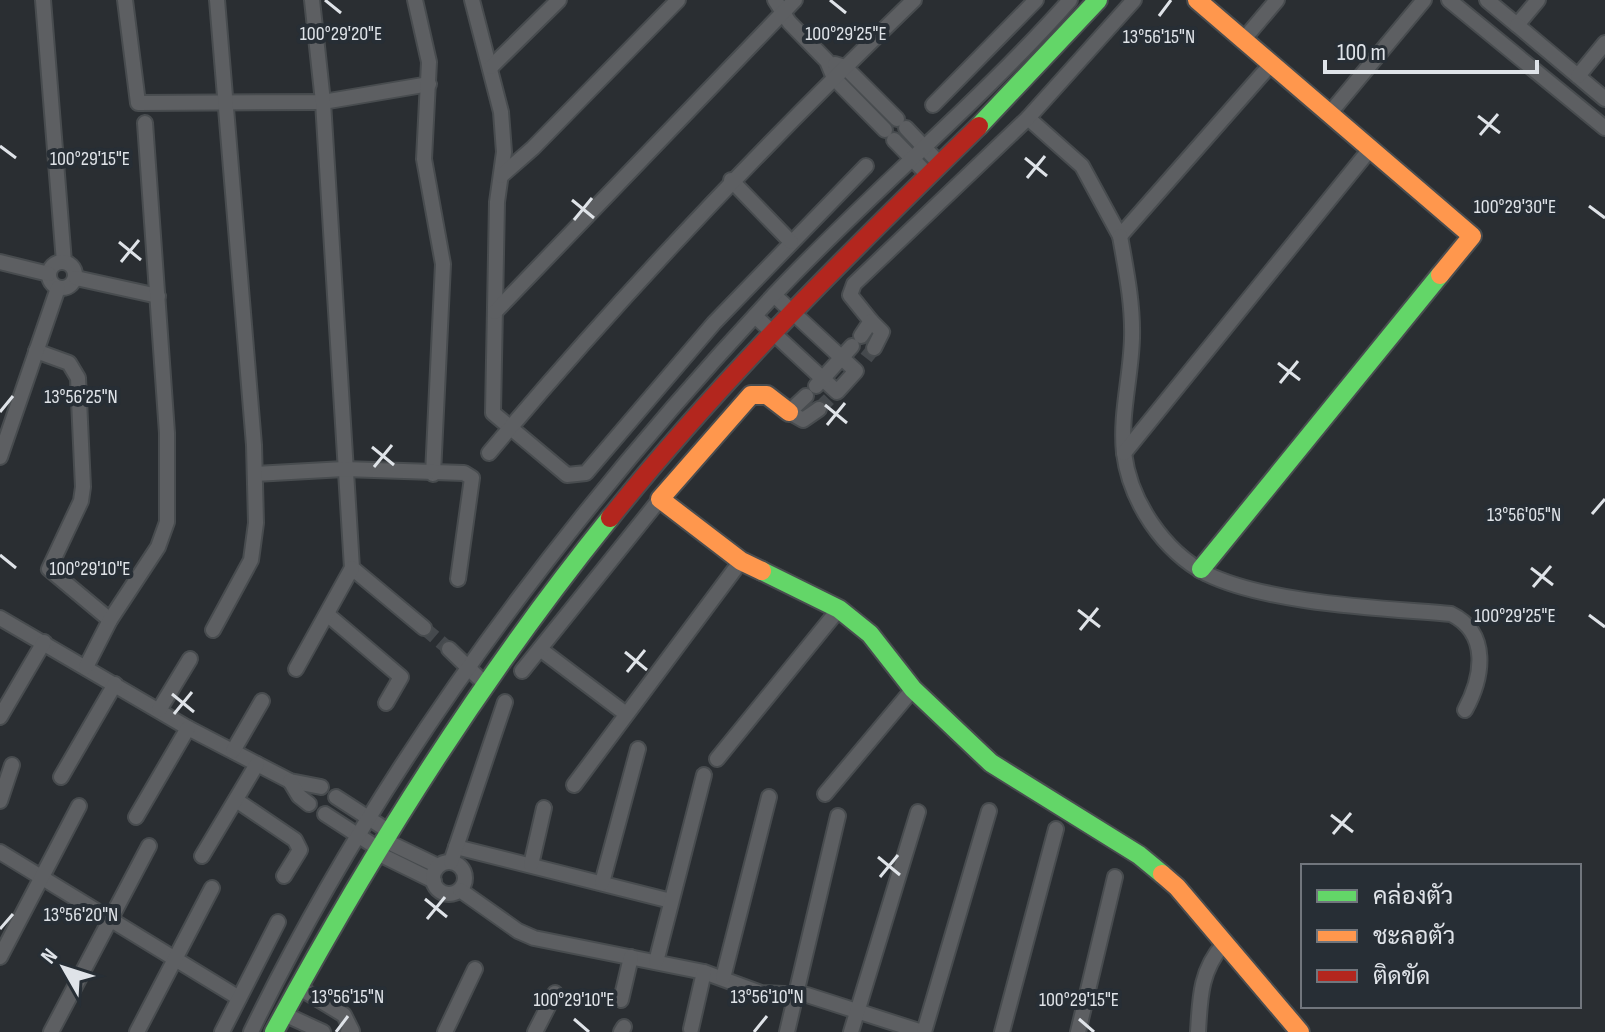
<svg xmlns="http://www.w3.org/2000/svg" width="1605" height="1032" viewBox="0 0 1605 1032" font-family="'Sofia Sans Condensed',Sarabun,sans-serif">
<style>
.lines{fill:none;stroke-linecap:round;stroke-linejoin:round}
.street-tunnel{stroke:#45494d;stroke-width:14;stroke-dasharray:14 7;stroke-linecap:butt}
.street-casing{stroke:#484c4f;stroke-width:18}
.fast-casing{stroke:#484c4f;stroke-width:22}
.slow-casing{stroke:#484c4f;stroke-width:22}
.jam-casing{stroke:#484c4f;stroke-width:22}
.street{stroke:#5d5f62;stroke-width:14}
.fast{stroke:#63d668;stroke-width:18}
.slow{stroke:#ff974d;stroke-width:18}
.jam{stroke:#b3261e;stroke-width:18}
.ticks{fill:none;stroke:#dfe3e8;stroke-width:3}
.ticks-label{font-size:20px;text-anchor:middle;fill:#dfe3e8;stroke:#272e35;stroke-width:8;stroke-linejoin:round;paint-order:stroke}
</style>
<rect width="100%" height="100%" fill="#2a2e32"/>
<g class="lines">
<g class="street-tunnel">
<polyline points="866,358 874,348"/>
<polyline points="819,409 830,398"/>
<polyline points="424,628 449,649"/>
</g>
<defs>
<g id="street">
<polyline points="43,0 64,262"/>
<polyline points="125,0 138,103 323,102 429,84"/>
<polyline points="312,0 323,102 352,568 424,628"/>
<polyline points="415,0 429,62 424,159 443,264 433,474"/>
<polyline points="472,0 501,112 504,152 497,202 493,413 567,475 586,473 714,323 866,166"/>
<polyline points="775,0 789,22 827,61 834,78 885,130"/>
<polyline points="1449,0 1605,128"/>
<polyline points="1487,0 1517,25 1538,0"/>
<polyline points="1517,25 1605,99"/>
<polyline points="1244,39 1277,0"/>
<polyline points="835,64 845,67 897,119"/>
<polyline points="491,67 559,0"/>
<polyline points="1578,76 1605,43"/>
<polyline points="933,105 1036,0"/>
<polyline points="1330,113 1424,0"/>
<polyline points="1028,118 1082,166 1120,236 1272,63"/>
<polyline points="906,128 940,164"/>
<polyline points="894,140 929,176"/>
<polyline points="501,176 533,148 678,0"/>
<polyline points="731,180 791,242"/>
<path d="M1120,236C1126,270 1133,304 1132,338C1131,377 1120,414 1124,453C1130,501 1163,551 1207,574C1269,604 1382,608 1451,614C1490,633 1483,677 1465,710"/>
<circle cx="62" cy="275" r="13"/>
<polyline points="0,262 49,274"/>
<polyline points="76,278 158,296"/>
<polyline points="495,312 795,0"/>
<polyline points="755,316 837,392 856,371 774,295"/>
<polyline points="871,321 850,295 854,284 1028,118 1134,0"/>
<polyline points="861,336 871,321 882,332 874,348"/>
<polyline points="36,351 69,363 78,378 83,487 81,501 49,569 110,620"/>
<polyline points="816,386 852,346"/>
<polyline points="806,396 789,412 803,420 819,409"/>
<path d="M489,453C622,294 764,145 914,0"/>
<polyline points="1124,453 1371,148"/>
<polyline points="0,457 58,288"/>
<polyline points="255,474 344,469 464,473 472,478 458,579"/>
<polyline points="328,615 401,677 386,703"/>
<polyline points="0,618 188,728 290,781 321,787"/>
<polyline points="213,630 251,560 256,523 254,445 217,0"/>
<polyline points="449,649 483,682"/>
<polyline points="540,649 626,714"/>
<polyline points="86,667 110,620 158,547 167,522 167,433 145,123"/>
<polyline points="296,669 352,568"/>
<polyline points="522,671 660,499"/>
<polyline points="159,710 190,659"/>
<polyline points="0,717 44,642"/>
<polyline points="233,751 262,701"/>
<polyline points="717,759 839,609"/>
<polyline points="61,777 115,684"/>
<polyline points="290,781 299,796 309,804"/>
<polyline points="574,785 741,561"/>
<polyline points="825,794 913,689"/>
<polyline points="336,797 390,832"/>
<polyline points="236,800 295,840 300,850 284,876"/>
<polyline points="0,801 12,765"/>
<polyline points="325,814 379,849"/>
<polyline points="136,817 188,728"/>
<polyline points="384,840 438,866"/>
<polyline points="456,847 671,901"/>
<polyline points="0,852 239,998"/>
<polyline points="377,853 434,881"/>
<polyline points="202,856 257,764"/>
<circle cx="449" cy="878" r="16"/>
<polyline points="451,862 505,702"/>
<polyline points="531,865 544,808"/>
<polyline points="602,883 638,749"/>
<polyline points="460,890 518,931 534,938 704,972 761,993 807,995 922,1032"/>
<polyline points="0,957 79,806"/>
<polyline points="656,962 704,775"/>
<polyline points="723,978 769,797"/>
<polyline points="298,987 344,1015 352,1031 348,1032"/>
<polyline points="621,1000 631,957"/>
<polyline points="284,1014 323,1032"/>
<polyline points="691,1029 704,972"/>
<polyline points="51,1032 149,846"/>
<polyline points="137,1032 212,888"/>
<polyline points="222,1032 278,922"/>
<path d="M251,1032C382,761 568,516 773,296C868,194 977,105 1070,0"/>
<polyline points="445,1032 475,969"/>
<polyline points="535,1032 555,993"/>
<polyline points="621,1032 624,1027"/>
<polyline points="787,1032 838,816"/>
<polyline points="851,1032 918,812"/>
<polyline points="924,1032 989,811"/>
<polyline points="1002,1032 1056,829"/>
<polyline points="1078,1032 1115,877"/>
<path d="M1198,1032C1200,999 1200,971 1223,945"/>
</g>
<g id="fast">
<polyline points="979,126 1098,0"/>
<polyline points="1201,569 1440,275"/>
<polyline points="762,571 839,609 870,634 913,689 991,763 1139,855 1162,874"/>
<path d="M274,1032C372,851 481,678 610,518"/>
</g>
<g id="slow">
<polyline points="1197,0 1472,236 1440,275"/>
<polyline points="762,571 741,561 660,499 751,395 767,395 789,412"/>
<polyline points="1162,874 1177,887 1300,1032"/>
</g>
<path id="jam" d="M610,518C723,377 850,252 979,126"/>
</defs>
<use href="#street" class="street-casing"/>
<use href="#fast" class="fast-casing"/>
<use href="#slow" class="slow-casing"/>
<use href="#jam" class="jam-casing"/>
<use href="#street" class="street"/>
<use href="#fast" class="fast"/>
<use href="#slow" class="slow"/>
<use href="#jam" class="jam"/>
</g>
<path class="ticks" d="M325,0L341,13M830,0L846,13M1159,16L1171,0M1478,116L1500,133M1480,135L1498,114M0,146L16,158M1025,158L1047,176M1027,178L1045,156M572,200L594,218M1589,206L1605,218M574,220L592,198M119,242L141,260M121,262L139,240M1278,363L1300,380M1280,383L1298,361M825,405L847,423M0,412L13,396M827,425L845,403M372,447L394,465M374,467L392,445M1592,514L1605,499M0,555L16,568M1531,568L1553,585M1533,587L1551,566M1078,610L1100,627M1589,615L1605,627M1080,630L1098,608M625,652L647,670M627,672L645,650M172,694L194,712M174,714L192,692M1331,815L1353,832M1333,834L1351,813M878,857L900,875M880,877L898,855M425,899L447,917M427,919L445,897M0,929L13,914M574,1019L589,1032M1079,1019L1094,1032M336,1032L348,1016M754,1032L767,1016"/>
<g class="ticks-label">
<text x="341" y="40">100°29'20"E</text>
<text x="846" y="40">100°29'25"E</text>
<text x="1159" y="43">13°56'15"N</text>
<text x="90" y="165">100°29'15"E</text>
<text x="1515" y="213">100°29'30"E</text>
<text x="81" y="403">13°56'25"N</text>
<text x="1524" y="521">13°56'05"N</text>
<text x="90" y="575">100°29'10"E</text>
<text x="1515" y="622">100°29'25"E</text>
<text x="81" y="921">13°56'20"N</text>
<text x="348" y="1003">13°56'15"N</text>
<text x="767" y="1003">13°56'10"N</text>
<text x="574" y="1006">100°29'10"E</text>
<text x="1079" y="1006">100°29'15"E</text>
</g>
<rect x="1301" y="864" width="280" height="144" fill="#272e35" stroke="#71767d" stroke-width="2"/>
<rect x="1317" y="890" width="40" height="12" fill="#63d668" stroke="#71767d" stroke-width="2"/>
<text x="1373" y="904" font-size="24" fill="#dfe3e8">คล่องตัว</text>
<rect x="1317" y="930" width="40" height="12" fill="#ff974d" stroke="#71767d" stroke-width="2"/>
<text x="1373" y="944" font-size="24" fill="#dfe3e8">ชะลอตัว</text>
<rect x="1317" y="970" width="40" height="12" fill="#b3261e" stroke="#71767d" stroke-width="2"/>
<text x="1373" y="984" font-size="24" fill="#dfe3e8">ติดขัด</text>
<g transform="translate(64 968) rotate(309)" stroke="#272e35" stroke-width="6" paint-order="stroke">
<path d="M0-6L14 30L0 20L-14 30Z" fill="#dfe3e8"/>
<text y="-12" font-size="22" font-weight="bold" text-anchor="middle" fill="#dfe3e8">N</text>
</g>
<path d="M1325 60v12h212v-12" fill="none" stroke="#dfe3e8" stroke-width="4"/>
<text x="1337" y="60" font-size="24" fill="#dfe3e8" stroke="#272e35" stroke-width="6" paint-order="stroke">100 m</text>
</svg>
